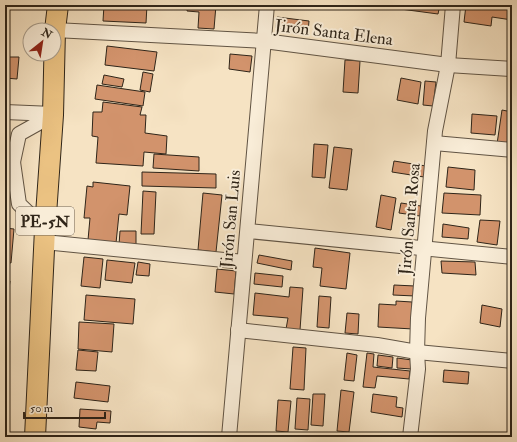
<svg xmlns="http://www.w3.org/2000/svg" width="517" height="442" viewBox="0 0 517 442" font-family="'IM FELL Double Pica',serif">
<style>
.building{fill:#d2936c;stroke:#2f2519}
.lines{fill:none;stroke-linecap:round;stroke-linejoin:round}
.minor-casing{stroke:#615444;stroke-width:16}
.highway-casing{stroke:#2f2519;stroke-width:22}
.minor{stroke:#f9edd8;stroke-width:14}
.highway{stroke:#ebc282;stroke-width:20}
.labels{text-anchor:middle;stroke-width:4;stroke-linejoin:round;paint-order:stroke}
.shield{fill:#f9edd8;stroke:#6c6152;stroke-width:1}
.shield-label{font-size:16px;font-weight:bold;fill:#2f2519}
.street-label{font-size:17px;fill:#2f2519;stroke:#f9edd8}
</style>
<rect width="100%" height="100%" fill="#f6e3c3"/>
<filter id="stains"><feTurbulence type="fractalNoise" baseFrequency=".005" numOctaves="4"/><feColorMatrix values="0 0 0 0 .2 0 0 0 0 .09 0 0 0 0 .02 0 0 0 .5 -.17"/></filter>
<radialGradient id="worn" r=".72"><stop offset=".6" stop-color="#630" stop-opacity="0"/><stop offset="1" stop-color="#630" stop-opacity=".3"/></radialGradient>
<g class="building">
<polygon points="104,5 147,5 146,23 103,21"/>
<polygon points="188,5 216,5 214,29 198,28 199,12 187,11"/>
<polygon points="393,5 440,5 438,14 393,8"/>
<polygon points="466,5 512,5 512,20 492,17 491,26 464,22"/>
<polygon points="277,17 309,21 308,32 276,28"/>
<polygon points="107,46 157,52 154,71 105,65"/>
<polygon points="230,54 252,56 250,72 229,69"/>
<polygon points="5,57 19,57 17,79 5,78"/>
<polygon points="345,60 360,61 358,93 343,92"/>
<polygon points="143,72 153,74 150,92 140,90"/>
<polygon points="104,75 124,79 122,87 102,84"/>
<polygon points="401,78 421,82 418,104 397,100"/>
<polygon points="425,81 436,82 433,106 423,105"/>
<polygon points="97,85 145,92 143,106 95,99"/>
<polygon points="103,102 142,107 140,115 146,115 145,133 167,136 166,154 144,152 143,166 96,163 98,137 92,136 93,112 102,112"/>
<polygon points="502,110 512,112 508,146 497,144"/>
<polygon points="472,114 497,116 495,135 471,133"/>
<polygon points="314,144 328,145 325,178 312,177"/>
<polygon points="334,147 352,149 347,190 329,188"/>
<polygon points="154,154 199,157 199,171 153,168"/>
<polygon points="394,161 426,166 424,177 392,172"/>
<polygon points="5,165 9,165 7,189 5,189"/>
<polygon points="448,167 475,170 474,190 446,187"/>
<polygon points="142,172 216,174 216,188 142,186"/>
<polygon points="93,182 130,186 127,215 119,214 116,243 88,240 90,218 84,218 87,186 93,187"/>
<polygon points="143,191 156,192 154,234 141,234"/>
<polygon points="203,193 222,195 216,252 198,250"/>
<polygon points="444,193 481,195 480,215 442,213"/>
<polygon points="381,195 396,198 391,230 376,227"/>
<polygon points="401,203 421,206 420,216 399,213"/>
<polygon points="480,220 500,221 497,245 477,242"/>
<polygon points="443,224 469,228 468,239 442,237"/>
<polygon points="5,228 14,229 11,263 5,262"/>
<polygon points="120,231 136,231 136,245 119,245"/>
<polygon points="315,248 350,253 346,289 320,286 322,268 313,267"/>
<polygon points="259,255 292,261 291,270 257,263"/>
<polygon points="84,257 103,259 100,288 81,286"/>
<polygon points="107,260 135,263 132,283 105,280"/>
<polygon points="441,261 475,262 476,275 442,273"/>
<polygon points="138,262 150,264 149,276 136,275"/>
<polygon points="217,269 236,271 234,294 215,292"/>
<polygon points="255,273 283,276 282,287 254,284"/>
<polygon points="5,281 10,281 8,297 5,296"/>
<polygon points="394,285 415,286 415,296 393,295"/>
<polygon points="290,287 303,288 300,330 286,329 288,318 253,315 255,293 289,297"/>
<polygon points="86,295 135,299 133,324 84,320"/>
<polygon points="319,296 331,297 329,328 317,327"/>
<polygon points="396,301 412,302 413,329 378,327 379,304 396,305"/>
<polygon points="482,305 502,309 500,327 480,323"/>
<polygon points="347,313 359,314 358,334 345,333"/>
<polygon points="79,322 114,324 112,352 78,349"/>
<polygon points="293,347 306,348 304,390 290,389"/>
<polygon points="78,350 98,352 96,371 76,370"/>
<polygon points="347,353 357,355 354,381 344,380"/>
<polygon points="367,353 374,354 373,367 410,371 409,379 377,376 375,388 363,387"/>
<polygon points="378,355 393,357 392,368 377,366"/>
<polygon points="397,358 412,360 411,369 397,368"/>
<polygon points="444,370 469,372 468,384 443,382"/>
<polygon points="76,382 110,386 108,402 74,398"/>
<polygon points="341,390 354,392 349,432 337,431"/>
<polygon points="313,394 325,394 323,426 311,425"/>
<polygon points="373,394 397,397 396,407 403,408 402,417 371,412"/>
<polygon points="297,398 310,399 308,430 295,429"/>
<polygon points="278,400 291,401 288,432 276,431"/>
<polygon points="80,409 111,411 110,423 97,422 96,429 79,427"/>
<polygon points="72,434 90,436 90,437 72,437"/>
</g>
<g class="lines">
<defs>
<g id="minor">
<polyline points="55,30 264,41 448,65 512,69"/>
<polyline points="5,112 53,114"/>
<polyline points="434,143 512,150"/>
<polyline points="5,159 13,162 19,204 45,229"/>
<polyline points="13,162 19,134 53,115"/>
<polyline points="248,231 512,257"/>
<polyline points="44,242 244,262"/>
<polyline points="238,330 377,345 417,352 512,361"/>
<polyline points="229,437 267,5"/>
<polyline points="410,437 418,369 417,352 418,318 435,131 448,65 453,5"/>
</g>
<polyline id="highway" points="35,437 45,229 53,115 55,30 58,5"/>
</defs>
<use href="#minor" class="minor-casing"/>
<use href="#highway" class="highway-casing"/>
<use href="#minor" class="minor"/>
<use href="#highway" class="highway"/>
</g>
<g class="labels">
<rect class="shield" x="16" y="207" width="58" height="28" rx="3"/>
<g class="shield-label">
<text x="45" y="227">PE-5N</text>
</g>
<g class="street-label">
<text transform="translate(334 32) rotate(7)" y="6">Jirón Santa Elena</text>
<text transform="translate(230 219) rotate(-85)" y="6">Jirón San Luis</text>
<text transform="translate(409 219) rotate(-85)" y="6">Jirón Santa Rosa</text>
</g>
</g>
<rect width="517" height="442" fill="none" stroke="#f6e3c3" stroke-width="20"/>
<rect x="6" y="6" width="505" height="430" fill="none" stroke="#2f2519" stroke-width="2"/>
<rect x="10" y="10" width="497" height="422" fill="none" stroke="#2f2519"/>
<g transform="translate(42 42) rotate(30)"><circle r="19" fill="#f9edd8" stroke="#a89d8c"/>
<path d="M0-3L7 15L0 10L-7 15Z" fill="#8f2418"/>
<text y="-6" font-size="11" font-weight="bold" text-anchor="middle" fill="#2f2519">N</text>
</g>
<path d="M24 412v6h81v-6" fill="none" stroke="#2f2519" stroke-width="2"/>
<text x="30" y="412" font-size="12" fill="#2f2519" stroke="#f9edd8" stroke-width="3" paint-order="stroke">50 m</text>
<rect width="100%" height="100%" filter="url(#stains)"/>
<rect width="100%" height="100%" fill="url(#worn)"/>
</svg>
